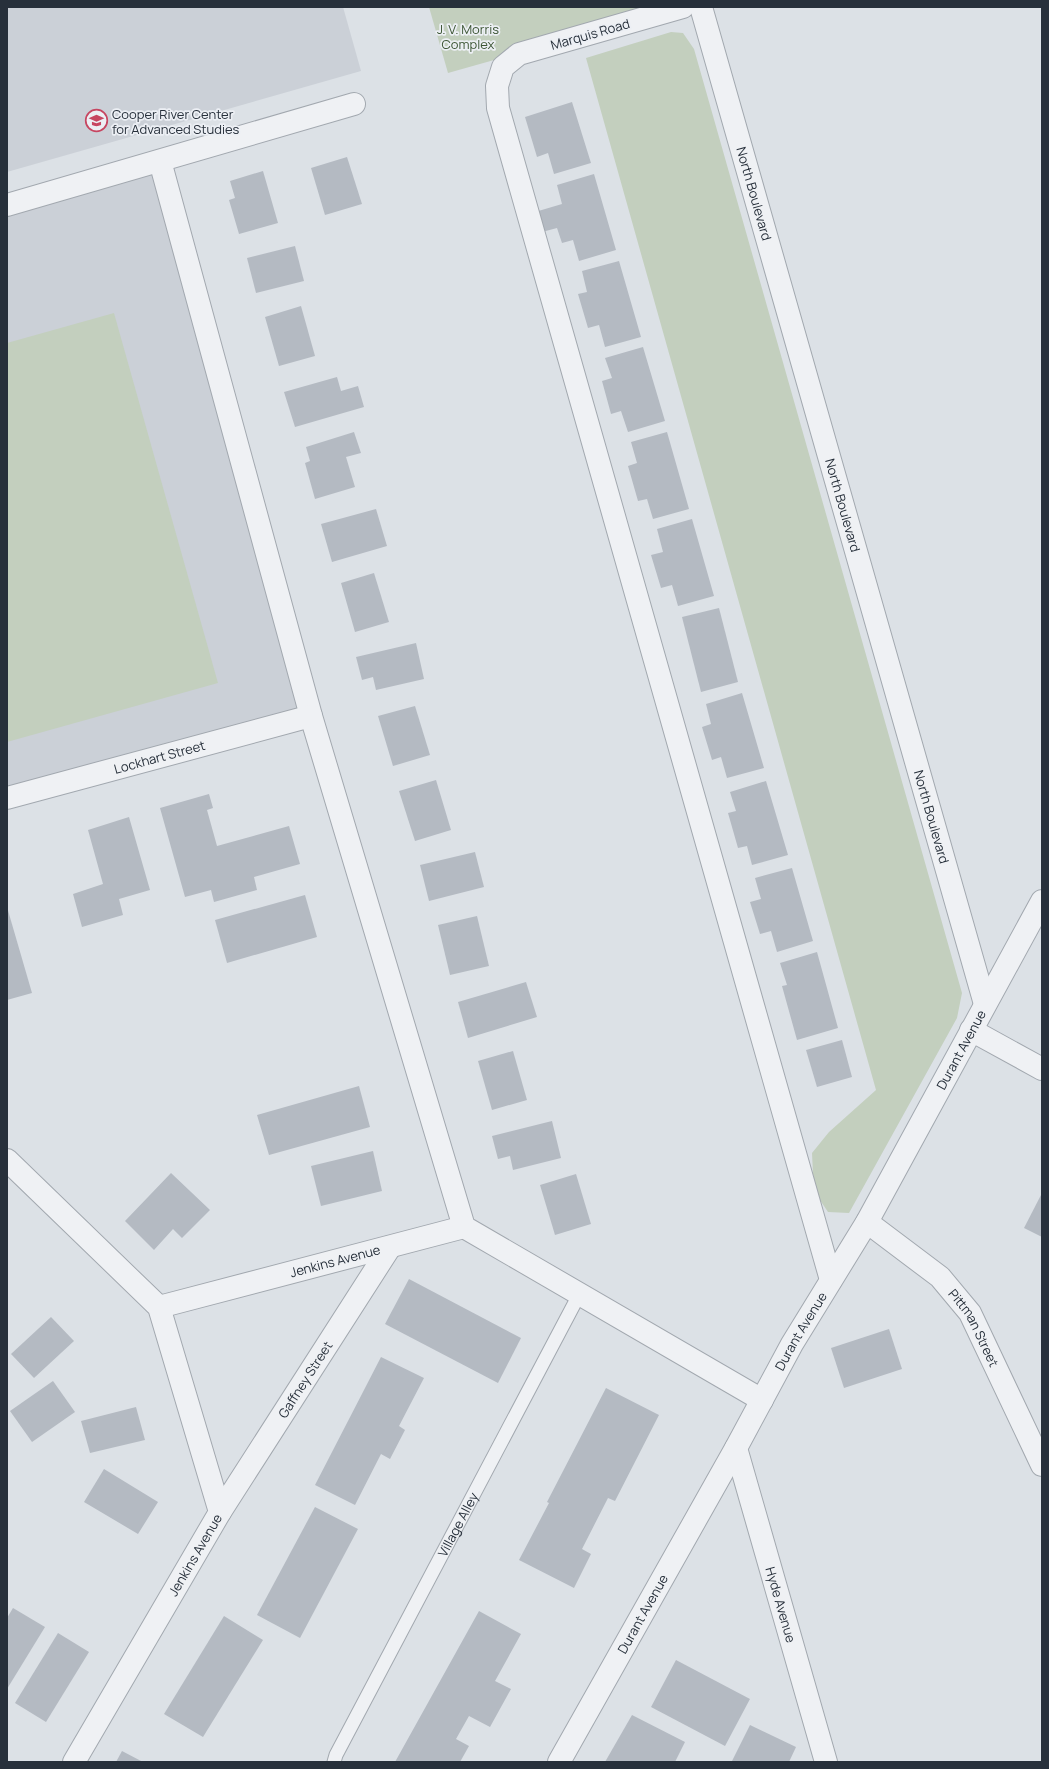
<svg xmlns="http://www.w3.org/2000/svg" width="1049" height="1769" viewBox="0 0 1049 1769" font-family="Manrope,sans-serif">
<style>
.built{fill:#cbd0d7}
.green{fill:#c3cfbe}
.building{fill:#b4bac2}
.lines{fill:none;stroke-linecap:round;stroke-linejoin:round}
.lane-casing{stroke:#a2a8af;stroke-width:15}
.street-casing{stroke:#a2a8af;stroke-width:24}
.lane{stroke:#eff1f4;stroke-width:13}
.street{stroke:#eff1f4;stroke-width:22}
.labels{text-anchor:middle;stroke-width:3.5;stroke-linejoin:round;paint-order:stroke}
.park-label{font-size:13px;fill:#3d5635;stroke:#eceff4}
.street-label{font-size:13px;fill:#27303b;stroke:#eceff4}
.poi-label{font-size:13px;fill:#27303b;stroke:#eceff4;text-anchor:start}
</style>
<rect width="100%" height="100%" fill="#dce1e6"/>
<g class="built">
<polygon points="7,7 343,7 361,71 7,172"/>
<polygon points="160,161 311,716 7,798 7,205"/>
</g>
<g class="green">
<polygon points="429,7 683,7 448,73"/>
<polygon points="671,32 683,33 694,49 962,993 957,1018 849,1213 828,1212 818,1197 813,1174 812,1153 829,1132 876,1090 586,58"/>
<polygon points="114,313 218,683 7,742 7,343"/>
</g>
<g class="building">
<polygon points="572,102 591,163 554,174 548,153 537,157 525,117"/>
<polygon points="347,157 362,204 325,215 311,168"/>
<polygon points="263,171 278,223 239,234 229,200 235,198 230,181"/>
<polygon points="594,174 616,250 579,261 573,240 562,243 557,228 542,232 535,212 562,204 557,185"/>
<polygon points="295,246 304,281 256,293 247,258"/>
<polygon points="619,261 641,337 605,347 599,325 588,328 578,294 587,292 582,271"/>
<polygon points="301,306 315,356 279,366 265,317"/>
<polygon points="643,347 665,421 628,432 621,411 611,414 602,381 612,378 605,358"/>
<polygon points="337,377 341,391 358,386 364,407 295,427 284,392"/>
<polygon points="354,432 361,453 346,457 355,487 315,499 305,463 310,461 306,447"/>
<polygon points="667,432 689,509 653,519 647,499 638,501 628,466 637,463 631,442"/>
<polygon points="376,509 387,546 332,562 321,524"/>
<polygon points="692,519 714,596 678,606 672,585 661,588 651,555 663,552 657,529"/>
<polygon points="374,573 389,622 355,632 341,583"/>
<polygon points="719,608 738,682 701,692 682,617"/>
<polygon points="416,643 424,679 376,690 373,677 362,680 356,657"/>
<polygon points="742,693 764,768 727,778 721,757 712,760 702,727 711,724 706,704"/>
<polygon points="415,706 430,755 393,766 378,716"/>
<polygon points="436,780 451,830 415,841 399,791"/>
<polygon points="766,781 788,855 752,865 747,846 738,848 728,813 736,811 730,792"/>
<polygon points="209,794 213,808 207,810 217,846 289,826 300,864 254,877 257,890 214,902 211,890 185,897 160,808"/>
<polygon points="129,817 150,890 119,899 123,915 82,927 73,894 103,884 88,830"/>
<polygon points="475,852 484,887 429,901 420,865"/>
<polygon points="792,868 813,941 777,952 771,931 760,934 750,902 761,899 755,878"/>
<polygon points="305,895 317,937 227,963 215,920"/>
<polygon points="7,907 32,993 7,1000"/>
<polygon points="477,916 489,966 450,975 438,925"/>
<polygon points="817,952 838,1028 797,1040 782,986 787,985 780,963"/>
<polygon points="526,982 537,1017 468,1038 458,1002"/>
<polygon points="842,1040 852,1077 817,1087 806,1050"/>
<polygon points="513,1051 527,1100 492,1110 478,1061"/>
<polygon points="359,1086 370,1127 269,1155 257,1115"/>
<polygon points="552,1121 561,1158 513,1170 510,1156 498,1159 492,1136"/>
<polygon points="373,1151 382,1191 321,1206 311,1166"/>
<polygon points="171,1173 210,1210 182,1238 173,1229 154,1250 125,1221"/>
<polygon points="576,1174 591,1224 555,1235 540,1185"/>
<polygon points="1042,1193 1042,1237 1024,1228"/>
<polygon points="409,1279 521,1338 498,1383 385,1324"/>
<polygon points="51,1317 74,1341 34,1378 11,1354"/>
<polygon points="889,1329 902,1369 844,1388 831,1348"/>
<polygon points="381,1357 424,1378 399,1426 405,1430 390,1459 381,1454 355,1505 315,1485"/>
<polygon points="53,1381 75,1412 32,1442 10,1411"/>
<polygon points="606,1388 659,1415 615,1501 608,1498 582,1549 591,1554 574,1588 519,1560 549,1503 547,1502"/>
<polygon points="136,1407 145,1440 90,1453 81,1421"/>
<polygon points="104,1469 158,1502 138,1534 84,1502"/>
<polygon points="315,1507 358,1529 300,1638 257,1615"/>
<polygon points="13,1608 45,1627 7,1689 7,1618"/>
<polygon points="479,1611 521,1634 495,1681 511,1689 490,1727 469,1716 456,1739 469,1746 460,1762 395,1762"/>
<polygon points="224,1616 263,1640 203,1737 164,1714"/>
<polygon points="58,1633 89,1652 46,1722 15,1703"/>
<polygon points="676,1660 750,1699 725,1746 651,1707"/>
<polygon points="632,1715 685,1742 675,1762 605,1762"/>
<polygon points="750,1725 796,1747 789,1762 735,1762 732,1761"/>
<polygon points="122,1751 143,1762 116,1762"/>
</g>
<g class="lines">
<defs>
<g id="lane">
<path id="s1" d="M334,1762L336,1755L580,1293"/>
</g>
<g id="street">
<polyline points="683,7 519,54 503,67 497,86 498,108 831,1280"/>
<path id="s2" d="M701,7L985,1004"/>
<polyline points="160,161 311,716 464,1227 762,1400"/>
<polyline points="7,205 354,104"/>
<path id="s3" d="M7,798L311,716"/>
<polyline points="971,1030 1042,1069"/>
<polyline points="7,1160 159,1307 220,1512"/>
<path id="s4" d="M867,1222L940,1277L970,1313L1042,1465"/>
<path id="s5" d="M159,1307L464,1227"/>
<path id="s6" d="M736,1448L826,1762"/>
<path id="s7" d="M74,1762L220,1512L390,1247"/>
<path id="s8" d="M559,1762L736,1448L792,1344L867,1222L1042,901"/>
</g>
</defs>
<use href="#lane" class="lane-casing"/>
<use href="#street" class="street-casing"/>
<use href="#lane" class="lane"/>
<use href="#street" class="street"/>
</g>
<defs>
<symbol id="school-ring" viewBox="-11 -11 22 22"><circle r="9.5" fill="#eceff4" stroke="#c74661" stroke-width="1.5"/><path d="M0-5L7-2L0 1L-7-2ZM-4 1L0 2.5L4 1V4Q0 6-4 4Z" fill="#c74661"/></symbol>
</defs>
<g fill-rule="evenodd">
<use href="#school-ring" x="84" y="108" width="25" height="25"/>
</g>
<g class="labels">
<g class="park-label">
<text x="468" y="34">J. V. Morris<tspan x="468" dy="15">Complex</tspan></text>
</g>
<g class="street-label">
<text transform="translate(590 34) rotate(-16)" y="5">Marquis Road</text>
<text dy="5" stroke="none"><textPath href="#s2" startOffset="194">North Boulevard</textPath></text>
<text dy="5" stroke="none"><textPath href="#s2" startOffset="518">North Boulevard</textPath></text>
<text dy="5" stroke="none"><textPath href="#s3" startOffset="158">Lockhart Street</textPath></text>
<text dy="5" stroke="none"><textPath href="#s2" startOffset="842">North Boulevard</textPath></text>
<text dy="5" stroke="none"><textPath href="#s8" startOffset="818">Durant Avenue</textPath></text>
<text dy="5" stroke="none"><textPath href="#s5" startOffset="182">Jenkins Avenue</textPath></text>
<text dy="5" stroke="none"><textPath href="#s4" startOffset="153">Pittman Street</textPath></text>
<text dy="5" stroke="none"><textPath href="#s8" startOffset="494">Durant Avenue</textPath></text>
<text dy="5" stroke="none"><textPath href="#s7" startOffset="447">Gaffney Street</textPath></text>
<text dy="5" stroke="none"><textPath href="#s1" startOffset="268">Village Alley</textPath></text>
<text dy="5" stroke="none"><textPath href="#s7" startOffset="240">Jenkins Avenue</textPath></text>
<text dy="5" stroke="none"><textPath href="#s6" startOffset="163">Hyde Avenue</textPath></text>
<text dy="5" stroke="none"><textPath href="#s8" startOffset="170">Durant Avenue</textPath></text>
</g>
<g class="poi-label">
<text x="112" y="119">Cooper River Center<tspan x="112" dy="15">for Advanced Studies</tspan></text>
</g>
</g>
<rect width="1049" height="1769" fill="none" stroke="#27303b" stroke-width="16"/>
</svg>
